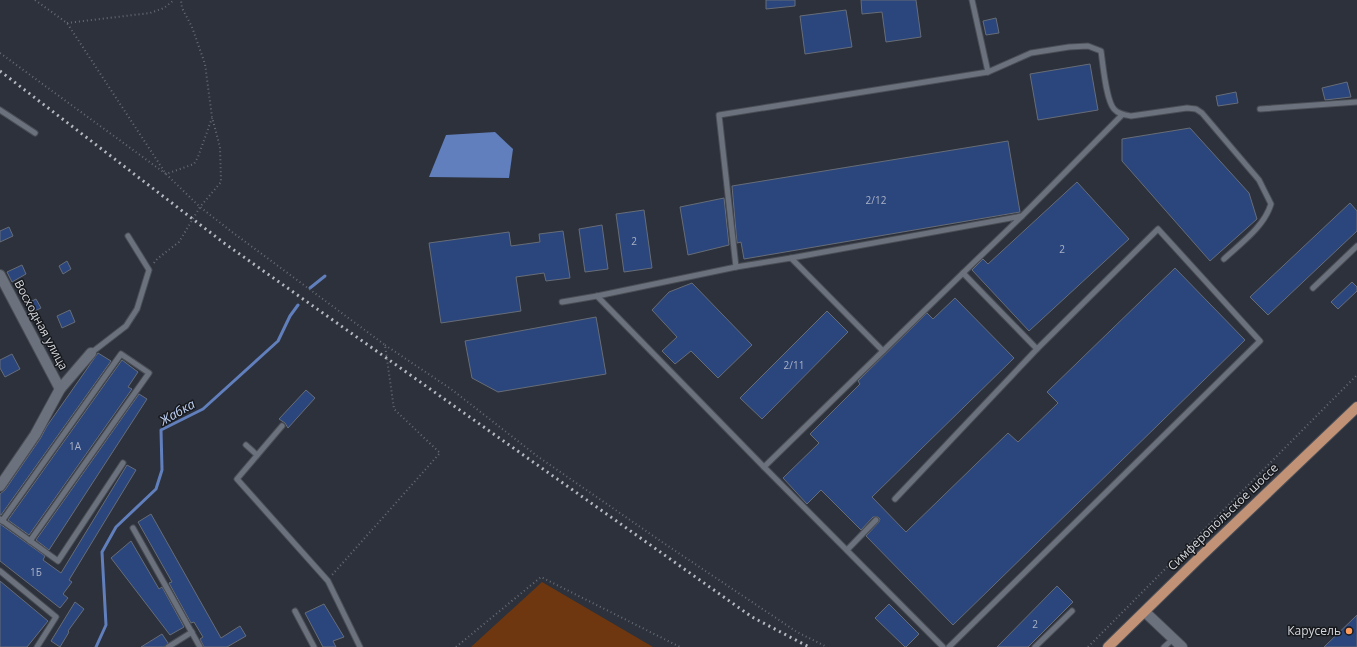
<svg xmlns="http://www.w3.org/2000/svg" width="1357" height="647" viewBox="0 0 1357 647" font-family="'Open Sans',sans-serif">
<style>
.green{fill:#6f370f}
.water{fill:#617fbc}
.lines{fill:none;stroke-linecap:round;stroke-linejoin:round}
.stream{stroke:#617fbc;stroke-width:3}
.building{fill:#2b457d;stroke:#676d77}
.service-casing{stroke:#4a4e56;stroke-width:7}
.minor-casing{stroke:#4a4e56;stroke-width:12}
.primary-casing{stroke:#4a4e56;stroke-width:12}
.path{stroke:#676b74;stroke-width:2;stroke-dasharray:1 3;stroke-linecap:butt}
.service{stroke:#6c727d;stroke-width:5}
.minor{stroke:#6c727d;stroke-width:10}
.primary{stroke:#c29277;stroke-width:10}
.rail{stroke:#b5b8bf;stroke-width:3;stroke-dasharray:2 4;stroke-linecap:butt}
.poi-dot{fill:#ff9b5a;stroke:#17191d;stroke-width:1.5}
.labels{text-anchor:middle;stroke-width:3;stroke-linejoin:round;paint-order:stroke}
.number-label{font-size:10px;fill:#aab2c5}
.street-label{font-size:12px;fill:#d4d7dd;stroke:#17191d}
.poi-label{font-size:12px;fill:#d4d7dd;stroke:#17191d;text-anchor:end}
.water-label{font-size:13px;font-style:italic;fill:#bed0f3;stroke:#17191d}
</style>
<rect width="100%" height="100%" fill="#2c313b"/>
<polygon class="green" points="542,582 653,647 471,647"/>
<polygon class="water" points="495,132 513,149 509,178 429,177 446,135"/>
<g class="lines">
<g class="stream">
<polyline points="310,288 325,276"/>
<polyline points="96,647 106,625 102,552 116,527 156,489 162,470 161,430 203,409 278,341 290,316 298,305"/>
</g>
</g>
<g class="building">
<polygon points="766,0 795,0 795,6 766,9"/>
<polygon points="861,0 916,0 921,37 886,42 882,12 862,14"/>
<polygon points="846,10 852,47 805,54 800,16"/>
<polygon points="996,18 999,33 986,35 983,21"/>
<polygon points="1090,64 1098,110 1038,120 1030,74"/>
<polygon points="1347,82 1351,97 1325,100 1322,88"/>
<polygon points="1236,92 1238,103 1218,106 1216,96"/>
<polygon points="1190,128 1249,193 1257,219 1210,261 1122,161 1122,139"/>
<polygon points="1008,141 1020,212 744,259 741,242 737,243 732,186"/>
<polygon points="1077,182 1129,239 1029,331 972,270 983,259 988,264"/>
<polygon points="724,198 729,245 688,255 680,207"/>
<polygon points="1350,203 1357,211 1357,231 1268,315 1250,297"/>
<polygon points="644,210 652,268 624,272 616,214"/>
<polygon points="602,225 608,269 585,272 579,229"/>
<polygon points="9,227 13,236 0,242 0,231"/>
<polygon points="563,231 570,278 546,281 544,273 516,277 521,311 441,323 429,243 509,232 511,246 540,242 539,234"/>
<polygon points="67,261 71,269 63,274 59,266"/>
<polygon points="22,265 26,274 12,282 7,272"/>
<polygon points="1175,268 1245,340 953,625 866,536 879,522 880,519 878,517 873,517 861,530 821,490 807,504 783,478 819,443 810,434 860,384 858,381 927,313 933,319 955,298 1014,358 872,497 906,532 1008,433 1018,442 1058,403 1047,392"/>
<polygon points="1352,282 1357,287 1357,291 1338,309 1331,302"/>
<polygon points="692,283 752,345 718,378 691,351 675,364 662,351 677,337 652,310 669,292"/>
<polygon points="36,299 41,308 33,312 28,303"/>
<polygon points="70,310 75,322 62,328 57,316"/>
<polygon points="827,311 848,332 762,419 740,398"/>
<polygon points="596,317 606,374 498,392 472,378 465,341"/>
<polygon points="98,353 111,361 1,515 0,515 0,494 5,490 40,439 47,426"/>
<polygon points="12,354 20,369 5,377 0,368 0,360"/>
<polygon points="122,360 138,372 128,387 132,389 29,535 8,520"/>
<polygon points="306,390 315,398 288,428 285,423 279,419"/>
<polygon points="139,394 147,399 49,550 36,540"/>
<polygon points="127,465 136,470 69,580 72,582 63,594 68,598 60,608 0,561 0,524 45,556 43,560 61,573"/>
<polygon points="151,514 221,638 240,626 246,636 227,647 204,647 200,639 203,637 194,622 191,623 169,583 172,582 138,522"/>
<polygon points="131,541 159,589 162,587 184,627 170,635 111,558"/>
<polygon points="0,581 48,621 27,647 0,647"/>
<polygon points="1057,586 1073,602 1028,647 997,647"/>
<polygon points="75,602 84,609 68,631 69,632 60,647 51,641"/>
<polygon points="324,604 344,637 333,641 336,647 323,647 305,613"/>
<polygon points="889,604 919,634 906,647 905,647 875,618"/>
<polygon points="1357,615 1357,647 1324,647"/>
<polygon points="162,634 168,643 164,647 141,647"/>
</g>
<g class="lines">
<defs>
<g id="service">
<path d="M988,72L1031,53L1069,47L1088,46L1101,51C1103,65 1106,100 1114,109C1118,114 1125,115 1131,116L1187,108L1196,109L1202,113L1259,180L1271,204C1264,227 1241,243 1224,259"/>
<polyline points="1260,109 1357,102"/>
<polyline points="0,110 35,133"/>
<polyline points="1022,216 1122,115"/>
<polyline points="791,258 1022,216 963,273"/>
<polyline points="736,267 719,115 988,72 972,0"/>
<polyline points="1313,288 1357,246"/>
<polyline points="562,302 597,296"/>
<polyline points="91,353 126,326 137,309 149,270 128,236"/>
<polyline points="282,426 237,479 328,581 360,647"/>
<polyline points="246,445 257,455"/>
<polyline points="764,467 597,296 736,267 791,258 883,351"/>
<polyline points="895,499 1037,349 963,273 764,467 943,647"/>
<polyline points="0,519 58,561 123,463"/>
<polyline points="2,521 121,354 149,373 30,541"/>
<polyline points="133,528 200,647"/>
<polyline points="847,550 876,520"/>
<polyline points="0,571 56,617 37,647"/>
<polyline points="295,611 314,647"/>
<polyline points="168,647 192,632"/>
<polyline points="949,647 1260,341 1158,229 1037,349"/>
<polyline points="1035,647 1072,611"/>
<polyline points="1164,647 1173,639"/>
</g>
<g id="minor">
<polyline points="0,275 60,389"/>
<polyline points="0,486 35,435 60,389 91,353"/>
<polyline points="1145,612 1182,647"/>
</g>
<polyline id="primary" points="1108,647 1198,559 1357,407"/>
</defs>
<use href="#service" class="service-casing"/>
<use href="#minor" class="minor-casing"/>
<use href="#primary" class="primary-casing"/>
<g class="path">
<polyline points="35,0 67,23 166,174 200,207 232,232 385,345 394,409 440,453 332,575"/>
<polyline points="67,23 150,13 164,8 174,0"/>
<polyline points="0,53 166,174 194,164 198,157 212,118"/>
<polyline points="154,263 157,259 179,242 200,207 221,182 220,147 212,117 205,64 192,27 182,8 181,0"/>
<polyline points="385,345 451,389 537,456 662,542 797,632 827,647"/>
<polyline points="456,647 541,577 680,647"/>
<polyline points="1088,647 1357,375"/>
</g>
<use href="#service" class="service"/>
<use href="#minor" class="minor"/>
<use href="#primary" class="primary"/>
<polyline class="rail" points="0,71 224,243 752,617 809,647"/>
</g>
<circle class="poi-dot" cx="1349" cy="631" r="4"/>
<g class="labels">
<g class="number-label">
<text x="876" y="204">2/12</text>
<text x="634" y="245">2</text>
<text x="1062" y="253">2</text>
<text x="794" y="369">2/11</text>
<text x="75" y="450">1А</text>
<text x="36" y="576">1Б</text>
<text x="1035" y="628">2</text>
</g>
<g class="street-label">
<text transform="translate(41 325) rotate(62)" y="4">Восходная улица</text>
<text transform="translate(1223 517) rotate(-44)" y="4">Симферопольское шоссе</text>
</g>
<g class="poi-label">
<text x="1341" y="635">Карусель</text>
</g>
<g class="water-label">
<text transform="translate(177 412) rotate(-30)" y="5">Жабка</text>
</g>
</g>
</svg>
